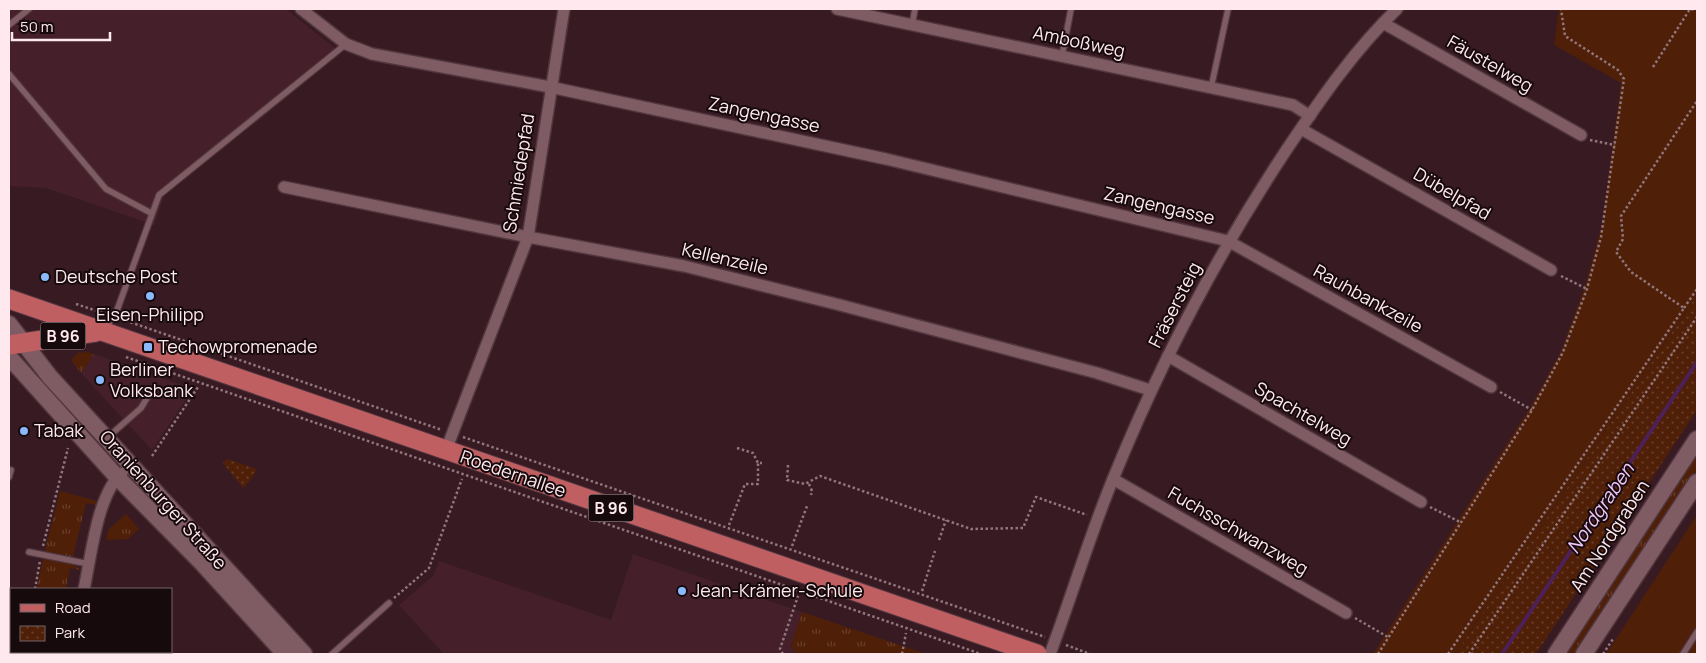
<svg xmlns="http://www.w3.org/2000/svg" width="1706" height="663" viewBox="0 0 1706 663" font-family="Manrope,sans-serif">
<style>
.built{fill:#45202b}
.grass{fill:url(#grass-tufts)}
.park{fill:url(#park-dots)}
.garden{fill:#4f1f07}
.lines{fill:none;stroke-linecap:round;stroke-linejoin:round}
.stream{stroke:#4e2058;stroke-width:4}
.lane-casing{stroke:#50363e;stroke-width:8}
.street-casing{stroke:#50363e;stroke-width:14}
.secondary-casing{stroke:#50363e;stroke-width:19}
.primary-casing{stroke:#50363e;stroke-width:21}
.path{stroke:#90767d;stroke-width:2.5;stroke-dasharray:2.5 2.5;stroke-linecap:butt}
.lane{stroke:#7f5b64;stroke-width:5.5}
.street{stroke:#7f5b64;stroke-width:11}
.secondary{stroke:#7f5b64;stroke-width:16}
.primary{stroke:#c05f62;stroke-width:19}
.poi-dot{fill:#8bb9fc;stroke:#170a0d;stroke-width:2}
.labels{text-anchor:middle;stroke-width:4;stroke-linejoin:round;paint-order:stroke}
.shield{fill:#170a0d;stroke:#b9a6aa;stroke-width:1}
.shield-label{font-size:16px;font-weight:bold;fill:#ffe9ee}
.street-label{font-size:18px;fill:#ffe9ee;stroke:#170a0d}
.poi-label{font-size:18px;fill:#ffe9ee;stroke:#170a0d;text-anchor:start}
.water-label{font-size:19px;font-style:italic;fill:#f0c7f9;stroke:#170a0d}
</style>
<defs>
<pattern id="grass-tufts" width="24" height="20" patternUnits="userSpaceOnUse" patternTransform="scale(1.25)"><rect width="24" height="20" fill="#4f1f07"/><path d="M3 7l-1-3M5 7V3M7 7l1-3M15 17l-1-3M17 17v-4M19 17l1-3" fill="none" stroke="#69402b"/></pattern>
<pattern id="park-dots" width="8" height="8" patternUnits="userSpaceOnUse" patternTransform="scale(1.25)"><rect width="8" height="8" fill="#4f1f07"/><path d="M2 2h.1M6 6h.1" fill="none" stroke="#69402b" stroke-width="1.8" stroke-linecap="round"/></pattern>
</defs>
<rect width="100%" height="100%" fill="#381a23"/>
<g class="built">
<polygon points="9,9 286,9 340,52 165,194 154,225 46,188 11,186 9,183"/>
<polygon points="94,354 193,389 152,450 81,373"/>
<polygon points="633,554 802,612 791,646 796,654 444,654 399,605 433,576 439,561 611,620"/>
</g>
<g class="grass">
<polygon points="86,352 94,354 81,373 71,360 78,353"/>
<polygon points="1697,451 1697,470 1694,475 1576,654 1564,654"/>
<polygon points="60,491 97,501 96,505 86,503 73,557 49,552 45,550"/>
<polygon points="126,514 139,529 128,539 106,540 108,530"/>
<polygon points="43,558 72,564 81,570 70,568 66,589 37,589"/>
<polygon points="802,612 926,654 796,654 791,646"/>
</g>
<g class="park">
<polygon points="1697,295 1697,410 1536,654 1455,654"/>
<polygon points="227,459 257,469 252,478 243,488 223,463"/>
</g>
<g class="garden">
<polygon points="1559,9 1697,9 1697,295 1455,654 1373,654 1531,406 1561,351 1585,286 1602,225 1621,83 1554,45"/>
<polygon points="1697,515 1697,654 1606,654"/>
</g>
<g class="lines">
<polyline class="stream" points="1502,654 1697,362"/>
<defs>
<g id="lane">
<polyline points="9,25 29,9"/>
<polyline points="912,25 915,9"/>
<polyline points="1062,56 1071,9"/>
<polyline points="9,74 106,189 151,213"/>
<polyline points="1211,88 1228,9"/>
<polyline points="104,330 116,313 159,195 346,44"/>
<polyline points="108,437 141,408 147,398"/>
<polyline points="9,477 11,470"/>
<polyline points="29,552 89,564"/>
<polyline points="332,654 389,603"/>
<polyline points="1683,654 1697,632"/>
</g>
<g id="street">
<polyline points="301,9 346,44 372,54 550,87 886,159 1228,241 1491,387"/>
<polyline points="837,9 1293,105 1310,116"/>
<polyline points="1383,23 1581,135"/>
<polyline points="1301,129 1551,270"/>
<polyline points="284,187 528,237 684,266 840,305 1097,373 1150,390"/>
<polyline points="1168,356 1421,502"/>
<polyline points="446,450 528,237 564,9"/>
<polyline points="1113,479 1346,613"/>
<path d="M84,589C91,558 97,494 122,473"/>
<polyline points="73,654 73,652"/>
<path d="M1050,654C1072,596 1089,537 1113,479C1160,363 1218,253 1287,149C1320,100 1355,49 1397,9"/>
</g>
<g id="secondary">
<polyline points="9,324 50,377 304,654"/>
<polyline points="9,357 117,477 203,564 285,654"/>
<polyline points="1556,654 1697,439"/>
<polyline points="1584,654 1697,482"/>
</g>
<g id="primary">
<polyline points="9,299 1037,654"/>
<polyline points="9,345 96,332"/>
</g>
</defs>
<use href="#lane" class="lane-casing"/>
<use href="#street" class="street-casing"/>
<use href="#secondary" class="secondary-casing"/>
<use href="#primary" class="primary-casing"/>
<g class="path">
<polyline points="1653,67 1690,9 1697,10"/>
<polyline points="1590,140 1615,145"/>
<polyline points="1561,276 1587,289"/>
<polyline points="76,304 106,314"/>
<polyline points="1684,308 1697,289"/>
<polyline points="121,319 442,430"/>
<polyline points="126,357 981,654"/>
<polyline points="1500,392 1532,410"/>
<polyline points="463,437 1045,637"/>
<polyline points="737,448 753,453 758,463"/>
<polyline points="152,456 198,387"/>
<polyline points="788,465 787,480 805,484 820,476 971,529 1023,528 1036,497 1087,515"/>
<polyline points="809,484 812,491 811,495"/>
<polyline points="1430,507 1460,522"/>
<polyline points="729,525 745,484 758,484 758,463 762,463"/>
<polyline points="939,540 946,520"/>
<polyline points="43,546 68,448"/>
<polyline points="792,546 807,506"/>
<polyline points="35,589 40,561"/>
<polyline points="922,591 935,551"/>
<polyline points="394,598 429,568 462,479"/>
<polyline points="1355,618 1388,637"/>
<polyline points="1066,645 1090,654"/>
<polyline points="25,654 25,652"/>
<polyline points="783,654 780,649 798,596"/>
<polyline points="902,654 906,633"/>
<polyline points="1378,654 1532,410 1563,352 1587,289 1601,237 1624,79 1618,70 1565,36 1561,9"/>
<polyline points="1448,654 1684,308 1631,272 1616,252 1623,239 1621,216 1697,101"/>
<polyline points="1469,654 1697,317"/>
<polyline points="1603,654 1613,639"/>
</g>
<use href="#lane" class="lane"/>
<use href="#street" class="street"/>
<use href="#secondary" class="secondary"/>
<use href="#primary" class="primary"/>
</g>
<g class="poi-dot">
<circle cx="45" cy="277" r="5"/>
<circle cx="150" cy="296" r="5"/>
<rect x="143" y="342" width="10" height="10" rx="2.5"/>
<circle cx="100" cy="380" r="5"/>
<circle cx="24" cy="431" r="5"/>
<circle cx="682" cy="591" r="5"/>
</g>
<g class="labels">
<g class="shield">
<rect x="40.5" y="322.5" width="45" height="27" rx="4"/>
<rect x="588.5" y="494.5" width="45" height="27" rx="4"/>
</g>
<g class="shield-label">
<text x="63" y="342">B 96</text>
<text x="611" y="514">B 96</text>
</g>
<g class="street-label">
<text transform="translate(1079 42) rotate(12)" y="6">Amboßweg</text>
<text transform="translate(1490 64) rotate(30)" y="6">Fäustelweg</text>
<text transform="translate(764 115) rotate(12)" y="6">Zangengasse</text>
<text transform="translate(519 173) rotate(-81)" y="6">Schmiedepfad</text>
<text transform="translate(1452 194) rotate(30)" y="6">Dübelpfad</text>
<text transform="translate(1159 206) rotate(13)" y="6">Zangengasse</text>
<text transform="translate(725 259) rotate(13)" y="6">Kellenzeile</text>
<text transform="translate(1368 299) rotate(29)" y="6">Rauhbankzeile</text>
<text transform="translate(1175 305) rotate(-63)" y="6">Fräsersteig</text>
<text transform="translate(1303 414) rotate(30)" y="6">Spachtelweg</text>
<text transform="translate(513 474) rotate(19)" y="6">Roedernallee</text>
<text transform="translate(163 500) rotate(48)" y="6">Oranienburger Straße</text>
<text transform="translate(1238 531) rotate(30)" y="6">Fuchsschwanzweg</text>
<text transform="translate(1610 536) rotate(-57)" y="6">Am Nordgraben</text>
</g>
<g class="poi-label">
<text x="55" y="283">Deutsche Post</text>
<text x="150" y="321" text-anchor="middle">Eisen-Philipp</text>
<text x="158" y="353">Techowpromenade</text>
<text x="110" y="376">Berliner<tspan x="110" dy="21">Volksbank</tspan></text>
<text x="34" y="437">Tabak</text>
<text x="692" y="597">Jean-Krämer-Schule</text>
</g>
<g class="water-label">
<text transform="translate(1600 508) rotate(-56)" y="7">Nordgraben</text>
</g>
</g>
<rect width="1706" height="663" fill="none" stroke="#ffe9ee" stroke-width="20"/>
<rect x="10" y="588" width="162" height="65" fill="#170a0d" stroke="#746367"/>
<rect x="20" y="604" width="25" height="8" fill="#c05f62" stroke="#746367"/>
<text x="55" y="613" font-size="15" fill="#ffe9ee">Road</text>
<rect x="20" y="626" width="25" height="15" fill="url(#park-dots)" stroke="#746367"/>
<text x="55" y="638" font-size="15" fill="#ffe9ee">Park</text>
<path d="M12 32v8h98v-8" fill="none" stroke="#ffe9ee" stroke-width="2.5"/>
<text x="20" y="32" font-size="15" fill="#ffe9ee" stroke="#170a0d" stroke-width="4" paint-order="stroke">50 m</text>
</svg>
